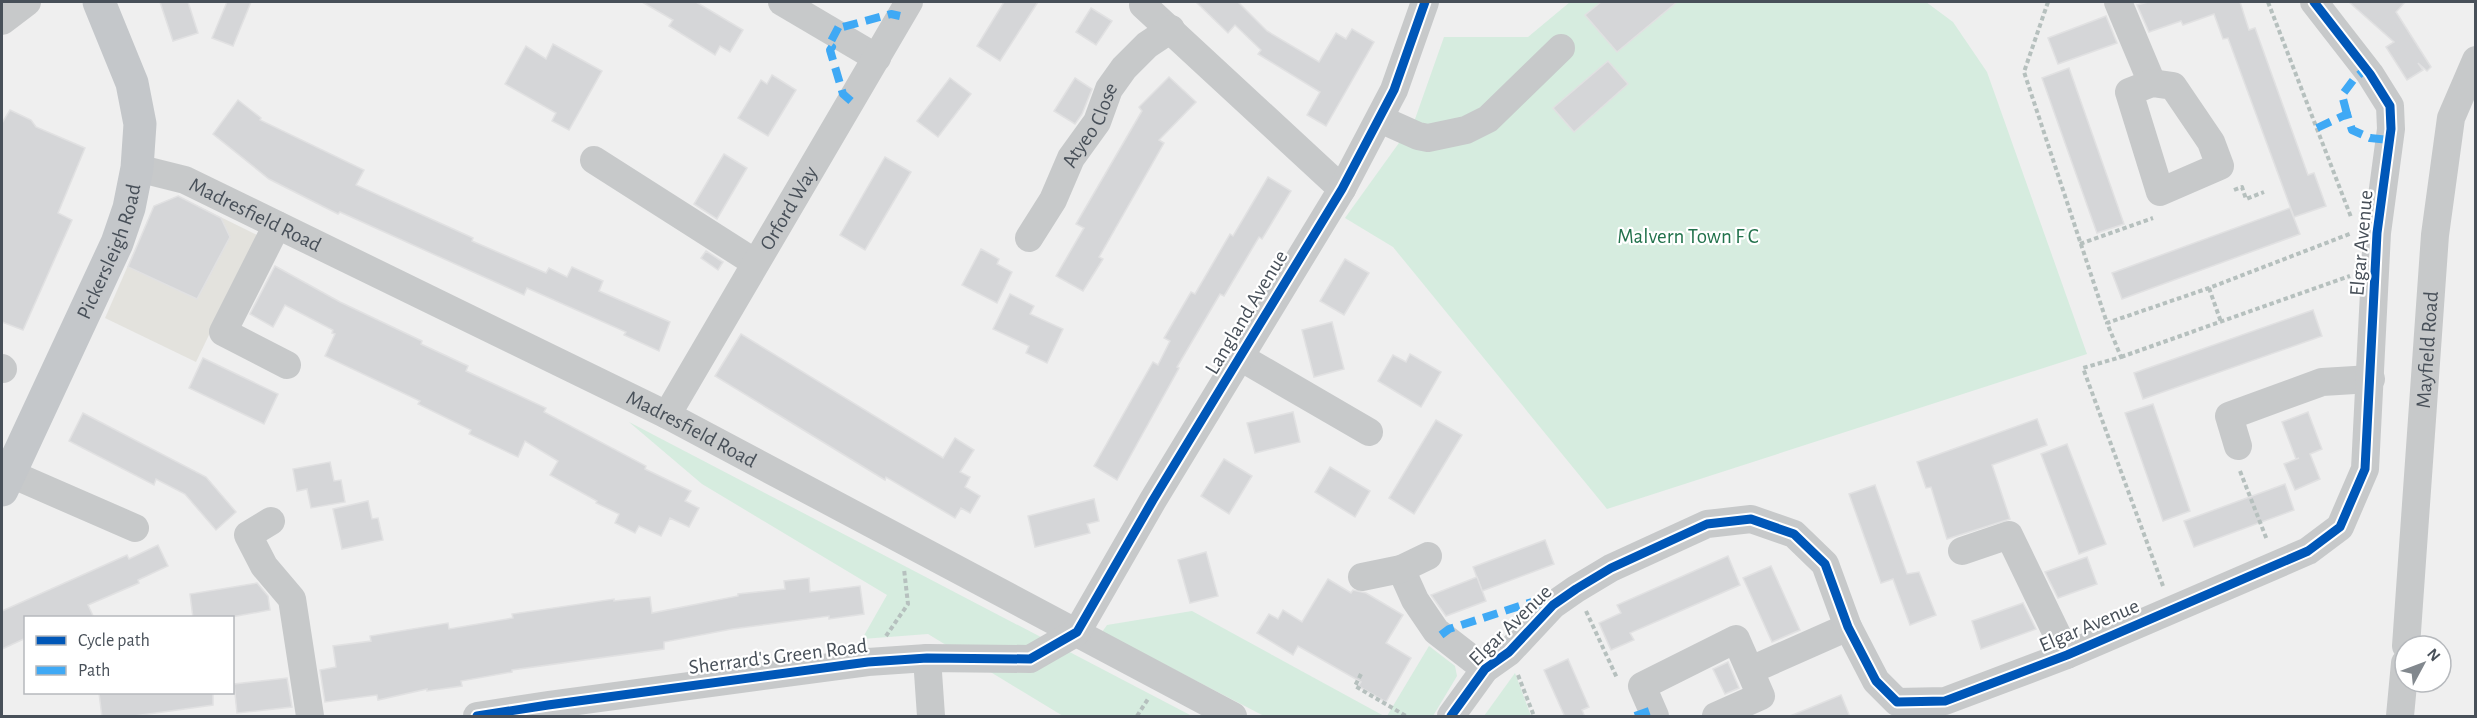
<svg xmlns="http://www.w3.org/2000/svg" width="2477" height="718" viewBox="0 0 2477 718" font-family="'Alegreya Sans',sans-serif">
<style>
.commercial{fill:#e3e2dd}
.green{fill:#d6ecdf}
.building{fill:#d5d6d8;stroke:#e1e1e2;stroke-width:1.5}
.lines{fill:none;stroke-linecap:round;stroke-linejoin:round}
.path{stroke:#b6c0be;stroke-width:4;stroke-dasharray:4.5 3;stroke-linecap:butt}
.minor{stroke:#c7c9ca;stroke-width:28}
.major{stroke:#c4c7ca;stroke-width:33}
.quiet{stroke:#3fa9f5;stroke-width:8;stroke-dasharray:15 8;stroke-linecap:butt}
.cycleway-casing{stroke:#fff;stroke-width:13}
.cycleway{stroke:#0057b8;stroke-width:9}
.labels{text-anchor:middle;stroke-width:4.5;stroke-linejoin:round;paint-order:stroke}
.street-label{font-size:21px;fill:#485059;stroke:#fff}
.park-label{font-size:21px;fill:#22724c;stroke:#fff}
</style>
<rect width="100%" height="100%" fill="#efefef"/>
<polygon class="commercial" points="178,196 257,235 196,362 105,318 154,206"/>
<g class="green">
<polygon points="1570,2 1926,2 1953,22 1987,72 2087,354 1607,509 1393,247 1345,218 1414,122 1444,37 1528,37"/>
<polygon points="629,422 1192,716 1063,716 928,634 862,639 887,595 702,484"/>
<polygon points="1192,611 1384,716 1264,716 1102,632 1107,625"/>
<polygon points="1429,646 1455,666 1457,676 1433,716 1387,716"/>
<polygon points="1515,673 1531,716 1484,716"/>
</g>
<g class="building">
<polygon points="160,2 188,2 198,33 173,41"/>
<polygon points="227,2 251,2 233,46 212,38"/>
<polygon points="642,2 696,2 743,30 730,52 720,46 715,55 669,26 673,20"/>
<polygon points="1004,2 1038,2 1000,61 977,46"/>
<polygon points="1196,2 1238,2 1267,31 1319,62 1336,33 1346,39 1352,29 1374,42 1326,126 1307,115 1320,92 1258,54 1261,50 1235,25 1228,33"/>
<polygon points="1601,2 1677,2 1617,52 1585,15"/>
<polygon points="2148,2 2240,2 2249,30 2255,28 2308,175 2314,173 2326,206 2294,217 2228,38 2223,39 2214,14 2183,25 2181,21 2149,32 2137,5"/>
<polygon points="2349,2 2405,2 2396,12 2431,67 2427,71 2418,63 2423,70 2407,80 2386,47 2394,42"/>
<polygon points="1091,8 1112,21 1096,45 1076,32"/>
<polygon points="2106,16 2117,43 2058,64 2048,38"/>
<polygon points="553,44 602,71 569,130 552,121 556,113 505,84 526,46 546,59"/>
<polygon points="1608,61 1628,84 1574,132 1553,108"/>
<polygon points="2069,68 2124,224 2097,233 2042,78"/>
<polygon points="772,75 796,90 768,136 738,118 761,80 767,84"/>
<polygon points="1169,77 1196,102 1159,140 1164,143 1099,257 1103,259 1083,291 1056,276 1084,228 1076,224 1142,111 1139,107"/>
<polygon points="950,78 971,94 938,137 917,121"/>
<polygon points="1075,78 1092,89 1082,114 1075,124 1054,111"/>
<polygon points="238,100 261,118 260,120 364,170 356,185 473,238 472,241 546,273 549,268 567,277 572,267 603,281 599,291 670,322 659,351 624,335 626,332 527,288 524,295 340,212 338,214 269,179 213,134"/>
<polygon points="10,110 31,120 36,127 85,148 58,213 72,220 23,330 2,322 2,123"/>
<polygon points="724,154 747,168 717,219 694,204"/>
<polygon points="885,157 911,172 865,250 840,235"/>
<polygon points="1268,177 1291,191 1262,239 1259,237 1224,296 1220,294 1177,367 1179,368 1117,480 1094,466 1153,362 1158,365 1170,341 1164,338 1191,292 1195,294 1230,234 1233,236"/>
<polygon points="178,196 221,218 230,237 197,299 128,267 154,206"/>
<polygon points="2290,208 2300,234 2122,299 2112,273"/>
<polygon points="981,249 999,259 997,264 1012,272 997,303 962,285"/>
<polygon points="706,251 723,262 718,270 701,258"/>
<polygon points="1345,259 1369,273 1344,315 1320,301"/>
<polygon points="275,266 340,302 422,341 421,344 468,366 466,371 546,408 544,412 646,466 645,469 691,491 685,501 699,508 689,527 670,518 661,536 639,526 635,533 615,523 619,514 596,503 597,501 550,475 558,461 525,441 518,457 469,434 471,430 418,404 420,401 325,356 335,334 332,333 333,330 285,305 273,327 250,314"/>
<polygon points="1010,294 1034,306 1030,314 1063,329 1047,363 1026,353 1029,346 993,329"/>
<polygon points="2313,310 2322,336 2143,399 2134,373"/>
<polygon points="1332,322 1344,369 1314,377 1302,330"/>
<polygon points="741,334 943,458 955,438 974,450 960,472 970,477 965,487 980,496 970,513 961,508 955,518 886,477 885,480 715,376"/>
<polygon points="1410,354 1441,372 1421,407 1378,381 1393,355 1406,362"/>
<polygon points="203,358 278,394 264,424 189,388"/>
<polygon points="2153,404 2190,511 2163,521 2125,413"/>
<polygon points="1293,412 1300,442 1255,453 1247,423"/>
<polygon points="2308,412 2322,449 2310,454 2320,479 2295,490 2284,464 2299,458 2296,459 2282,422"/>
<polygon points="83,413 206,477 236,512 216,530 185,494 156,479 154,485 69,441"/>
<polygon points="2037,419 2047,445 1992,465 2010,519 1947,539 1931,487 1926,488 1917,462"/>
<polygon points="1436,420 1462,435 1414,514 1389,498"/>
<polygon points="2067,444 2106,544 2079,554 2041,454"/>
<polygon points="1224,459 1252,476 1229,514 1201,496"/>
<polygon points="330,462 334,481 341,480 345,502 311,508 307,489 297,491 293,469"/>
<polygon points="1330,467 1370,491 1355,517 1315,492"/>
<polygon points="2285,484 2294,510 2194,547 2184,521"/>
<polygon points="1875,485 1907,574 1919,572 1936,615 1910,625 1893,579 1881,583 1849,494"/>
<polygon points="1094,499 1099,521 1087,524 1090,533 1035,547 1028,516"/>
<polygon points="368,501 372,519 378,518 383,540 342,549 333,509"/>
<polygon points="1545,540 1554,564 1482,591 1473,567"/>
<polygon points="158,545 168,566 138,580 139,583 88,605 94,618 26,618 26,638 2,649 2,611 127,555 129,559"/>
<polygon points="1206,552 1218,596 1190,603 1178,560"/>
<polygon points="1728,556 1740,585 1630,633 1634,640 1611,650 1599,623 1621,613 1617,605"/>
<polygon points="2087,557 2097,584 2058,598 2045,572"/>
<polygon points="1771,566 1800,630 1772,642 1743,578"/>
<polygon points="1477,577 1486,601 1446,616 1431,595"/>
<polygon points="809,578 810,592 860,586 864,614 829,619 829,616 732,629 664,642 664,649 512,670 512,672 461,681 462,686 427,691 427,689 378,700 377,695 325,702 320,670 336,667 333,646 371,641 370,636 448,623 449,629 513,618 512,614 614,599 614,601 650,597 652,613 738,596 738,594 785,589 784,581"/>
<polygon points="1328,579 1351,593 1353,590 1366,593 1403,615 1386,643 1411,658 1386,702 1358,686 1361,682 1298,646 1293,655 1257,633 1269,614 1278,619 1283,610 1302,622"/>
<polygon points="257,583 268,596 270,610 226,618 193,618 190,594"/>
<polygon points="2023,603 2036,629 1981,649 1972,621"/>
<polygon points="1568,659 1589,707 1582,710 1585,717 1565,717 1544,670"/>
<polygon points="1728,662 1739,688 1725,694 1713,669"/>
<polygon points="287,678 292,707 237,713 234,684"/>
<polygon points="99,693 213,693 213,705 127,717 102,717"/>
<polygon points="1841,695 1850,717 1790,717 1790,716"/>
</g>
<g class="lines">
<g class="path">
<polyline points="2048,2 2024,72 2107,323"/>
<polyline points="2268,2 2351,217"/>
<polyline points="2234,190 2242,187 2246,199 2264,192"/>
<polyline points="2080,244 2153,218"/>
<polyline points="2209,288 2221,322"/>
<polyline points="2121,357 2350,276"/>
<polyline points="2240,471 2267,540"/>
<polyline points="2163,586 2083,368 2121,357 2107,323 2209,288 2352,233"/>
<polyline points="1586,611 1617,678"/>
<polyline points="886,636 908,604 904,569"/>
<polyline points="1361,674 1355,686 1406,716"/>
<polyline points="1518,675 1534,716"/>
<polyline points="1137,716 1148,699"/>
</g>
<g class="minor">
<polyline points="782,2 877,58"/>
<polyline points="2118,2 2152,83"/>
<polyline points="1143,5 1342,189"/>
<polyline points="2,21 27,2"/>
<polygon points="2152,83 2173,86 2211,142 2220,166 2160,192 2129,92"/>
<polyline points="1380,119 1418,136 1428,138 1466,130 1488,119 1561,48"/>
<polyline points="594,160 754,262"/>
<path id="s1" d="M137,168L185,180L667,415L1233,716"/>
<polyline points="277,225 223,332 287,365"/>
<path id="s2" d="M1029,238L1053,200L1071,158L1097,122L1109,89L1124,68L1147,45L1171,29"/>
<polyline points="1240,357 1369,432"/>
<polyline points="2,368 3,369"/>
<path id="s3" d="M667,415L909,2"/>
<polyline points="2238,446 2229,416 2322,382 2371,379"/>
<polyline points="9,473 135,528"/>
<polyline points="271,521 248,535 264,566 292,599 310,716"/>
<polyline points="1962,551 2009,535 2067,655"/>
<polyline points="1401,569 1415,600 1436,631 1485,669"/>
<polyline points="1362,577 1401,569 1428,556"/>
<path id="s4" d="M2406,646L2435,235L2451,118L2476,60"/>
<polyline points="927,658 931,716"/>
<polyline points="1751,670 1848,627"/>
<polyline points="477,716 548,705 868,662 927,658 1030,659 1077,632 1153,500 1342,189 1394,90 1425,2"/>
<polyline points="1451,716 1485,669 1509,652 1553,605 1576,589 1611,568 1707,524 1751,519 1794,534 1825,564 1848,627 1876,681 1897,702 1945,701 2067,655 2308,551 2340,527 2365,469 2377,233 2391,129 2390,106 2370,74 2314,2"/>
<polyline points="1655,716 1642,686 1736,639 1761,696 1716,716"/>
<polyline points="2400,716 2405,663"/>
</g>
<path class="major" id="s5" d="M2,490L117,243L129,208L137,168L140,124L132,83L99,2"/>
<g class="quiet">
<polyline points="851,101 843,94 830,50 832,47 829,45 840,24 843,27 891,14 900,16"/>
<polyline points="2347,114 2342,95 2354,79 2366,69"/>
<polyline points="2317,128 2347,114 2352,130 2370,138 2390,140"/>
<polyline points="1441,635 1449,629 1532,602 1547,611"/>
<polyline points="1635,716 1652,710"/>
</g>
<defs>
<g id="cycleway">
<polyline points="477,716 548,705 868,662 927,658 1030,659 1077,632 1153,500 1342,189 1394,90 1425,2"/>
<polyline points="1451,716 1485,669 1509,652 1553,605 1576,589 1611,568 1707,524 1751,519 1794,534 1825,564 1848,627 1876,681 1897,702 1945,701 2067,655 2308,551 2340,527 2365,469 2377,233 2391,129 2390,106 2370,74 2314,2"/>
</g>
</defs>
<use href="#cycleway" class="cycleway-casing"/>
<use href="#cycleway" class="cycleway"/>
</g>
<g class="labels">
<g class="street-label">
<text dy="7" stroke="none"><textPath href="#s2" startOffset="129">Atyeo Close</textPath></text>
<text dy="7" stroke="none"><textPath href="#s3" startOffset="240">Orford Way</textPath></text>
<text dy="7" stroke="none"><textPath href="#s1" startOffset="128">Madresfield Road</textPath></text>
<text transform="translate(2361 243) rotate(-85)" y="7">Elgar Avenue</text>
<text dy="7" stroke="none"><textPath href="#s5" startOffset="262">Pickersleigh Road</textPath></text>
<text transform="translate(1246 312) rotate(-59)" y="7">Langland Avenue</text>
<text dy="7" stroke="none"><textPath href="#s4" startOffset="297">Mayfield Road</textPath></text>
<text dy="7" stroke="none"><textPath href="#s1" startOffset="614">Madresfield Road</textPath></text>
<text transform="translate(1510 625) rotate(-44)" y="7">Elgar Avenue</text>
<text transform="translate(2089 625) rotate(-23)" y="7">Elgar Avenue</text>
<text transform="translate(778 656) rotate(-7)" y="7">Sherrard's Green Road</text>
</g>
<g class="park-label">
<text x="1688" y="243">Malvern Town F C</text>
</g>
</g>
<rect width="2477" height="718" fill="none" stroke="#485059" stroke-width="6"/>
<rect x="24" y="616" width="210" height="78" fill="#ffffff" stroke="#b6b9bd" stroke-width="1.5"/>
<rect x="36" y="636" width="30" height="9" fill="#0057b8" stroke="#b6b9bd" stroke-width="1.5"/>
<text x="78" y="646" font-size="18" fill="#485059">Cycle path</text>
<rect x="36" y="666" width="30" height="9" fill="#3fa9f5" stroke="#b6b9bd" stroke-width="1.5"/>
<text x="78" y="676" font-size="18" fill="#485059">Path</text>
<g transform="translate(2423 664) rotate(49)"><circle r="28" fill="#ffffff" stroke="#b6b9bd" stroke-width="1.5"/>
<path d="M0-4.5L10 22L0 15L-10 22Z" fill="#82888e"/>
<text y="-9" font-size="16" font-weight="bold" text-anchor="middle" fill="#485059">N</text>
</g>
</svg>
